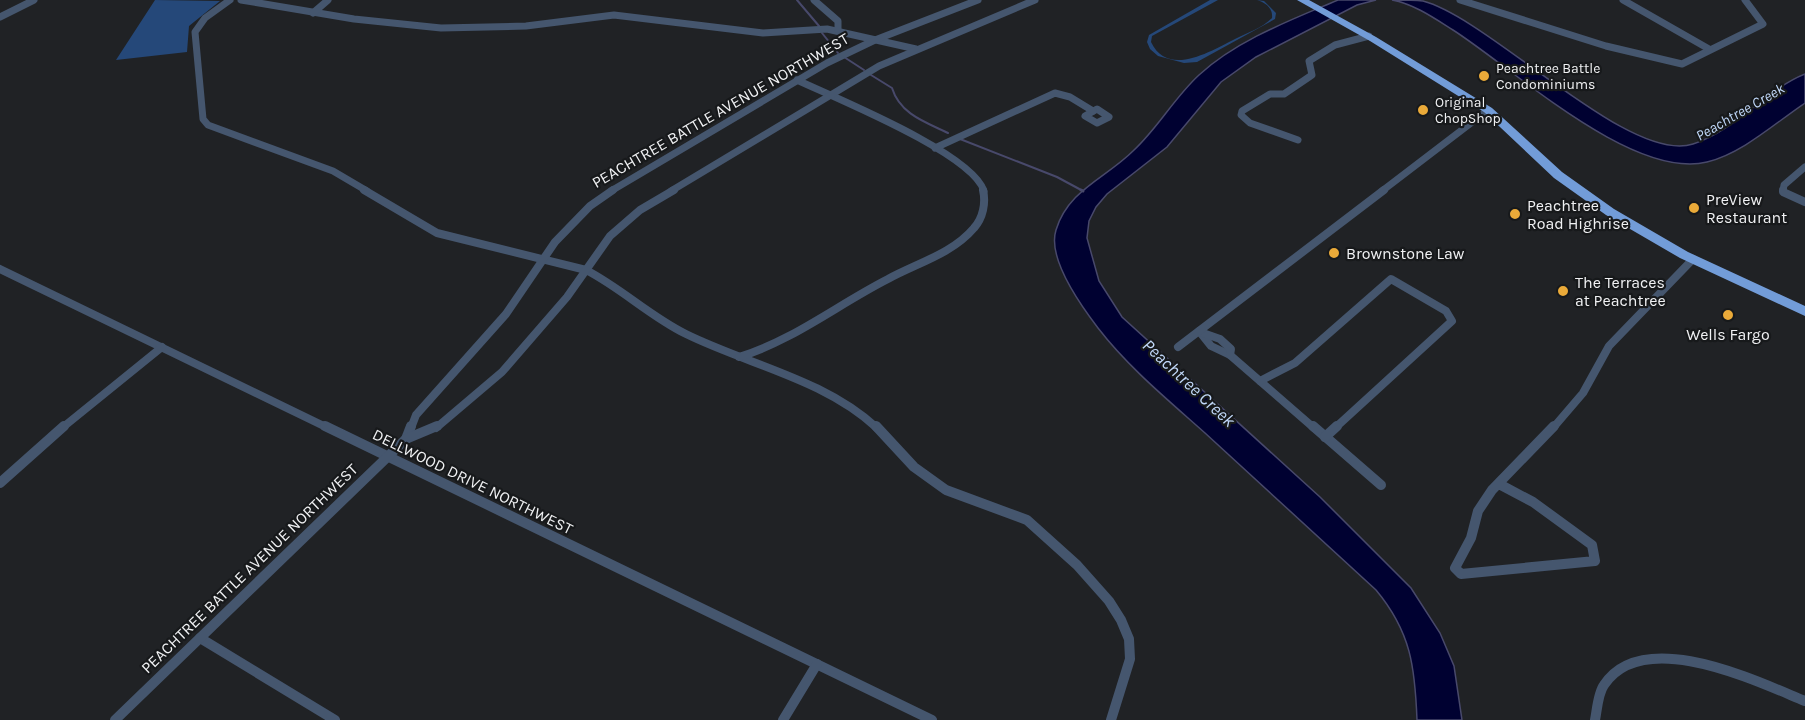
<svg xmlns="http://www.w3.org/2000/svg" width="1805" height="720" viewBox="0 0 1805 720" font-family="Karla,sans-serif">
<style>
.green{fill:#254879}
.water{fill:#000131;stroke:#48496b;stroke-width:1.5}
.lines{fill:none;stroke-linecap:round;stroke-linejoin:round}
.stream-far1{stroke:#48496b;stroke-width:2}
.stream{stroke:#48496b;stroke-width:3}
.minor-far2{stroke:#45566e;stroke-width:7}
.minor-far1{stroke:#45566e;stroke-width:8}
.minor{stroke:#45566e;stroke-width:10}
.highway{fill:#729cd8;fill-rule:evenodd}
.poi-dot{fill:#eaaa39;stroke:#17191b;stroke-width:2}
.labels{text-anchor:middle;stroke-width:4.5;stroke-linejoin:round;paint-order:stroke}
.far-poi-label{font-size:14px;fill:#f0f1f3;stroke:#17191b;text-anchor:start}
.far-water-label{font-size:15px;font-style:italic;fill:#c1d8f9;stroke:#17191b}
.street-label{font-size:16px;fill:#f0f1f3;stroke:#17191b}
.poi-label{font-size:16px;fill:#f0f1f3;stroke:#17191b;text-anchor:start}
.water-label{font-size:18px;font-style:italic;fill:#c1d8f9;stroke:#17191b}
</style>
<rect width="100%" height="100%" fill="#202225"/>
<g class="green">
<polygon points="155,0 220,1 189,26 187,52 116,60"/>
<path d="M1210,0H1218L1152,36L1151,42C1168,78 1211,51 1235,39C1247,33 1262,28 1272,18C1273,8 1266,3 1257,0L1264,1L1276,13L1275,19L1197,62L1184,63L1158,56L1150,49L1147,42L1149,35Z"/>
</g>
<g class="water">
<path d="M1338,0H1376L1357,5L1256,57L1221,82L1167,147L1107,194L1096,207L1089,221L1087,238L1099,281L1122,317L1320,497L1411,588L1440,633L1454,666L1462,720H1417C1415,667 1411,632 1376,590C1319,538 1262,486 1205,433C1168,400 1128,367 1098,328C1082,307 1047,258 1056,230C1068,190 1106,178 1133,151C1158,128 1174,98 1199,75C1237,40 1291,20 1338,0Z"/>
<path d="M1392,0C1402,0 1414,0 1423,1C1491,19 1629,165 1693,144C1735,131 1765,90 1805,74V103C1775,123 1743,153 1707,162C1632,180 1514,69 1453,30C1434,18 1414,4 1392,0Z"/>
</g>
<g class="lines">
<g class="stream-far1">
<polyline points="797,0 819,26"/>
<polyline points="822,33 838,53"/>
<polyline points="844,57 864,70"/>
<path d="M871,75L892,88C900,114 925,122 948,133"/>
<polyline points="960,139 1057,177 1083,191"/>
</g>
<polyline class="stream" points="1081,190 1083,191"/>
<g class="minor-far2">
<polyline points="230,0 205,18 195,32 203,119 208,125 333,171 367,191"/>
<polyline points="241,0 354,19 441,28 526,26 614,15 763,33 827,29 916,49"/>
<polyline points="814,0 838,21 838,30"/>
<polyline points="1460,0 1606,46 1682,64 1763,24 1745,0"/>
<polyline points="1623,0 1709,49"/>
<polyline points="313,13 328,0"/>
<polyline points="0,17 34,0"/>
<path d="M797,80C835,98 972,153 984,191"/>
<polygon points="1097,109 1109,117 1097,123 1085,116"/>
<polyline points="1298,140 1250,123 1241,115 1242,111 1270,94 1284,94 1312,75 1309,61 1335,45 1369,36"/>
<polyline points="935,148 1055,93 1070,97 1093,111"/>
<polyline points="611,191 827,63 875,40 978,0"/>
<polyline points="671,191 879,66 1035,0"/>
<polyline points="1382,191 1488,110"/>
<polyline points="1783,191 1784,185 1805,167"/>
</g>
<g class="minor-far1">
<path d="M364,190L437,233L586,270C621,288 651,317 686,334C749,365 824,379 877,428"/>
<polyline points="1783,190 1783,192 1805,202"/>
<polyline points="0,269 328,428"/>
<polyline points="1199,331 1211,346 1230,355 1314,428"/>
<polyline points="1200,332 1220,339 1231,349 1230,355"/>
<polyline points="1178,347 1384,190"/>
<path d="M739,357C794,340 837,305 888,279C917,263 952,254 974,228C983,218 986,203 983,190"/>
<polyline points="1260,381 1295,363 1391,279 1446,311 1452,321 1335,428"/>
<polyline points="62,428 162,347"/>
<polyline points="411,428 416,415 506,314 555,242 590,206 613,190"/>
<polyline points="436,428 502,372 567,297 610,236 640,210 674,190"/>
<polyline points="1553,428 1583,393 1609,346 1693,259"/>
</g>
<g class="minor">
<polyline points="325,426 932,720"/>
<polyline points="876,426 914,467 946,490 1027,520 1077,565 1109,601 1121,620 1129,639 1130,659 1111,720"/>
<polyline points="1313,426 1381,485"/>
<polyline points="1325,437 1337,426"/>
<polyline points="406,439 411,426"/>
<polyline points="0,483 64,426"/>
<polyline points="1499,484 1533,502 1592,545 1595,561 1461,574 1455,568 1471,538 1478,511 1492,490 1554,426"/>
<polyline points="200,638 335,720"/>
<polyline points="115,720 406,439 437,426"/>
<polyline points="783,720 817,664"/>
<path d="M1595,720C1597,710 1598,693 1604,685C1643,626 1756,681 1805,701"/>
</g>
<polygon class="highway" points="1297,0 1309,0 1376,37 1492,108 1562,172 1614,209 1688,252 1805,306 1805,316 1680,258 1606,215 1554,178 1484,112 1370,41"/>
</g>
<g class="poi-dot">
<circle cx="1484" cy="76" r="6"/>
<circle cx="1423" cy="110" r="6"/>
<circle cx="1694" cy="208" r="6"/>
<circle cx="1515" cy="214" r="6"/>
<circle cx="1334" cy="253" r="6"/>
<circle cx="1563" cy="291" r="6"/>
<circle cx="1728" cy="315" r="6"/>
</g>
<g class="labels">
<g class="far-poi-label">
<text x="1496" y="73">Peachtree Battle<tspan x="1496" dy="16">Condominiums</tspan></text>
<text x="1435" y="107">Original<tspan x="1435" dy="16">ChopShop</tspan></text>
</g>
<g class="far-water-label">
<text transform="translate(1740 112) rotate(-30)" y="5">Peachtree Creek</text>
</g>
<g class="street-label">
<text transform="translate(720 110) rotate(-30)" y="6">PEACHTREE BATTLE AVENUE NORTHWEST</text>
<text transform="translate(473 481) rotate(26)" y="6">DELLWOOD DRIVE NORTHWEST</text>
<text transform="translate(249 568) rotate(-44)" y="6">PEACHTREE BATTLE AVENUE NORTHWEST</text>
</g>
<g class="poi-label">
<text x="1706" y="205">PreView<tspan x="1706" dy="18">Restaurant</tspan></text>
<text x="1527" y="211">Peachtree<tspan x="1527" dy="18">Road Highrise</tspan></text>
<text x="1346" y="259">Brownstone Law</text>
<text x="1575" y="288">The Terraces<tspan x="1575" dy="18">at Peachtree</tspan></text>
<text x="1728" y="340" text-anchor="middle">Wells Fargo</text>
</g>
<g class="water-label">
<text transform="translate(1189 383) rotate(43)" y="6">Peachtree Creek</text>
</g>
</g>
</svg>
